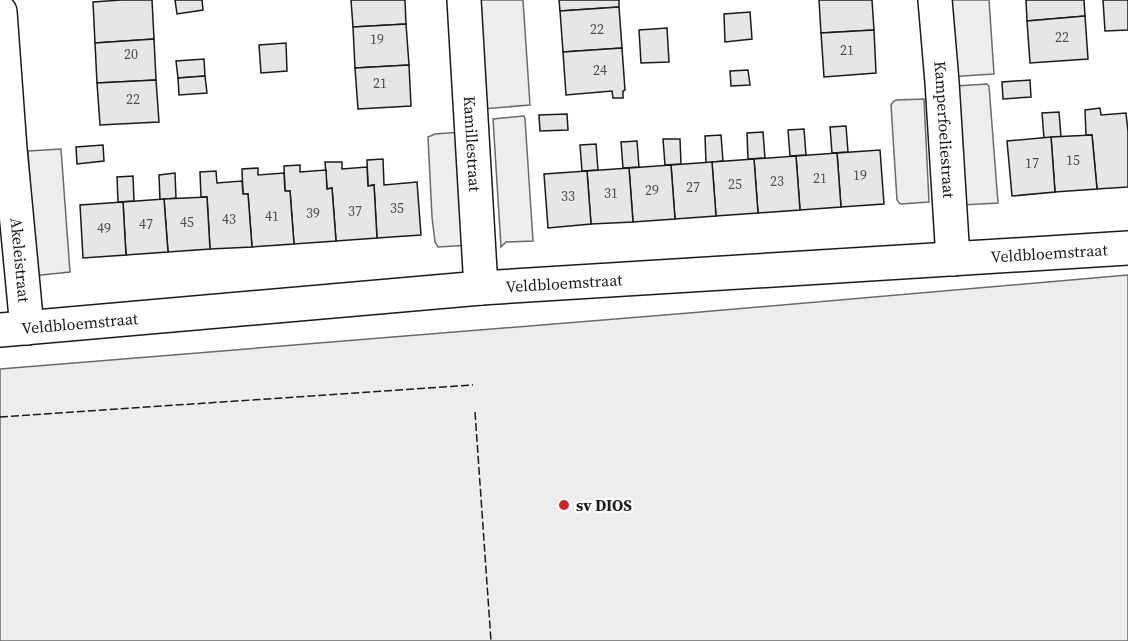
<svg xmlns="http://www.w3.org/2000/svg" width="1128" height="641" viewBox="0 0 1128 641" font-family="'Source Serif 4',serif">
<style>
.built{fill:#ededed;stroke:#6a6a6a;stroke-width:1.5}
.building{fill:#e6e6e6;stroke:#1a1a1a;stroke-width:1.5}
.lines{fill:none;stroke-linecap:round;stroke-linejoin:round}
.street-casing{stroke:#1a1a1a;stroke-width:36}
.street{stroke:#fff;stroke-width:33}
.fence{stroke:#1a1a1a;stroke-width:1.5;stroke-dasharray:8 3;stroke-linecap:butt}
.poi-dot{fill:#c62828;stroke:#fff;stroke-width:2}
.labels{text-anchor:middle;stroke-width:4.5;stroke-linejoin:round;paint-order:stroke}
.number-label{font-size:14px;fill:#4d4d4d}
.street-label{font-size:16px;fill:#1a1a1a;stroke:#fff}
.poi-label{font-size:16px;font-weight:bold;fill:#1a1a1a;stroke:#fff;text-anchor:start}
</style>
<rect width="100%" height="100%" fill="#fff"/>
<g class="built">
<polygon points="476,0 523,0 530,105 483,109"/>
<polygon points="942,0 989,0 994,74 947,77"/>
<polygon points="987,84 989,86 998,203 962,205 956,86"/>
<polygon points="924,99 929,202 901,204 899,203 897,200 891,105 893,102 896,100"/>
<polygon points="524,116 525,119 533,241 506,242 501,247 493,119"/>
<polygon points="461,132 471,245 438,247 435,242 432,217 428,137 435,134"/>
<polygon points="61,149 70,272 41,275 36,278 28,151"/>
<polygon points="1128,275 1128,641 0,641 0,369 689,313"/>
</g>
<g class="building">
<polygon points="121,0 152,0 154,39 95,43 93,2"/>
<polygon points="175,0 202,0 203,10 177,14"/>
<polygon points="351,0 405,0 406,24 353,27"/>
<polygon points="559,0 619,0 619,7 560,11"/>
<polygon points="819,0 872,0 874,30 821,33"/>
<polygon points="1026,0 1084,0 1085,16 1027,21"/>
<polygon points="1103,0 1128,0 1128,30 1105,31"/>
<polygon points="619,7 622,48 563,52 560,11"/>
<polygon points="750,12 752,39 725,42 724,14"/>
<polygon points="1085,16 1088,59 1030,63 1027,21"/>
<polygon points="406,24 409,65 355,68 353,27"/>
<polygon points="667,28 669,62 641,63 639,30"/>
<polygon points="874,30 876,73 824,77 821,33"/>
<polygon points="154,39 156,80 97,83 95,43"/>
<polygon points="286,43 287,71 261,73 259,45"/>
<polygon points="622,48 625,90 623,91 623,98 613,98 612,91 566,95 563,52"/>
<polygon points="204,59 205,76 178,78 176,61"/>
<polygon points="409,65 411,106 358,109 355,68"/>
<polygon points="748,70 750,85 731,86 730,71"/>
<polygon points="205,76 207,93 179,95 178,78"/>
<polygon points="156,80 159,122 100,125 97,83"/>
<polygon points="1030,80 1031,97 1003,99 1002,82"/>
<polygon points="1100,108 1101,115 1126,113 1128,132 1128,187 1097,189 1092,135 1086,135 1085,110"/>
<polygon points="1059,112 1061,137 1044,138 1042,113"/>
<polygon points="567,114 568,130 540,131 539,115"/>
<polygon points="846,126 848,152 832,153 830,127"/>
<polygon points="804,129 806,155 790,156 788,130"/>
<polygon points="763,132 765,158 748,159 747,133"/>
<polygon points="721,135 723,161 706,163 705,136"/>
<polygon points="1092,135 1097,189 1055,192 1051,137"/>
<polygon points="1051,137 1055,192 1012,196 1007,141"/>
<polygon points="663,139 680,139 681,164 665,165"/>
<polygon points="637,141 639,167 623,168 621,142"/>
<polygon points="596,144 598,170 582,171 580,145"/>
<polygon points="103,145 104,161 77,164 76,147"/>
<polygon points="880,150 884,204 841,207 837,153"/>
<polygon points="837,153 841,207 800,210 796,156"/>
<polygon points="796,156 800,210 758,213 754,159"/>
<polygon points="383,159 384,185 417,182 421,235 377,238 374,185 368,186 367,160"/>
<polygon points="754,159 758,213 716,216 712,162"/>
<polygon points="325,162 342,162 342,169 367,167 368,186 374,185 377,238 336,241 332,188 327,189"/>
<polygon points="712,162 716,216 675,219 671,165"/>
<polygon points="300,165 300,172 326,170 327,189 332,188 336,241 294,244 290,191 285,191 284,166"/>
<polygon points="671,165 675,219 633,222 629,168"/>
<polygon points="258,168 258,175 284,173 285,191 290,191 294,244 252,247 248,194 243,194 242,169"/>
<polygon points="629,168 633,222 591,224 587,171"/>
<polygon points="216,171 217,183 242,181 243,194 248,194 252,247 210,249 207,197 201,197 200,172"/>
<polygon points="587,171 591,224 548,228 544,174"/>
<polygon points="175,173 176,198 160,200 159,175"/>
<polygon points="133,176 134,201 118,202 117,177"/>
<polygon points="207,197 210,249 168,252 164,199"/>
<polygon points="164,199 168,252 126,255 123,202"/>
<polygon points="123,202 126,255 83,258 80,205"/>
</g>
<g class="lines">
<defs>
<g id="street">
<path id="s1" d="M464,0L481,288"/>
<path id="s2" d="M935,0L942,82L953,259"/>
<path id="s3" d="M0,12L10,149L27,328"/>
<path id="s4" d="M0,330L481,288L1128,248"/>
</g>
</defs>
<use href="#street" class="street-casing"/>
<use href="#street" class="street"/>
<g class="fence">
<polyline points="475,412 491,641"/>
<polyline points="0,417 473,385"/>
</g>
</g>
<circle class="poi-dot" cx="564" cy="505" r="6"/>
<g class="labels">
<g class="number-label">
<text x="597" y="34">22</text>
<text x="1062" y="42">22</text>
<text x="377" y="44">19</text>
<text x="847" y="55">21</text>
<text x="131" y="59">20</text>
<text x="600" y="75">24</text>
<text x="380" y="88">21</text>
<text x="133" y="104">22</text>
<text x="1073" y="165">15</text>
<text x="1032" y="168">17</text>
<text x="860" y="180">19</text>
<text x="820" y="183">21</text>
<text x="777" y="186">23</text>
<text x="735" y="189">25</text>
<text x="693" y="192">27</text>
<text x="652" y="195">29</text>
<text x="611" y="198">31</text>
<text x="568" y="201">33</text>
<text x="397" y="213">35</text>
<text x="355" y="216">37</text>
<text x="313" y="218">39</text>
<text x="272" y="221">41</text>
<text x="229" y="224">43</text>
<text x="187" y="227">45</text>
<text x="146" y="229">47</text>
<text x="104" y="233">49</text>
</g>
<g class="street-label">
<text dy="6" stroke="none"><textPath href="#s2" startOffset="130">Kamperfoeliestraat</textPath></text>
<text dy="6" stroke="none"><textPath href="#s1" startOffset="144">Kamillestraat</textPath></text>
<text dy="6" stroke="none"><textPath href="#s4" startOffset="1052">Veldbloemstraat</textPath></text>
<text dy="6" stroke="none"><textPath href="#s3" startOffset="249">Akeleistraat</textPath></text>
<text dy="6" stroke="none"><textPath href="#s4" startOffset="566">Veldbloemstraat</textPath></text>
<text dy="6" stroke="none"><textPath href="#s4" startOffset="80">Veldbloemstraat</textPath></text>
</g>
<g class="poi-label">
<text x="576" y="511">sv DIOS</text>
</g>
</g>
</svg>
